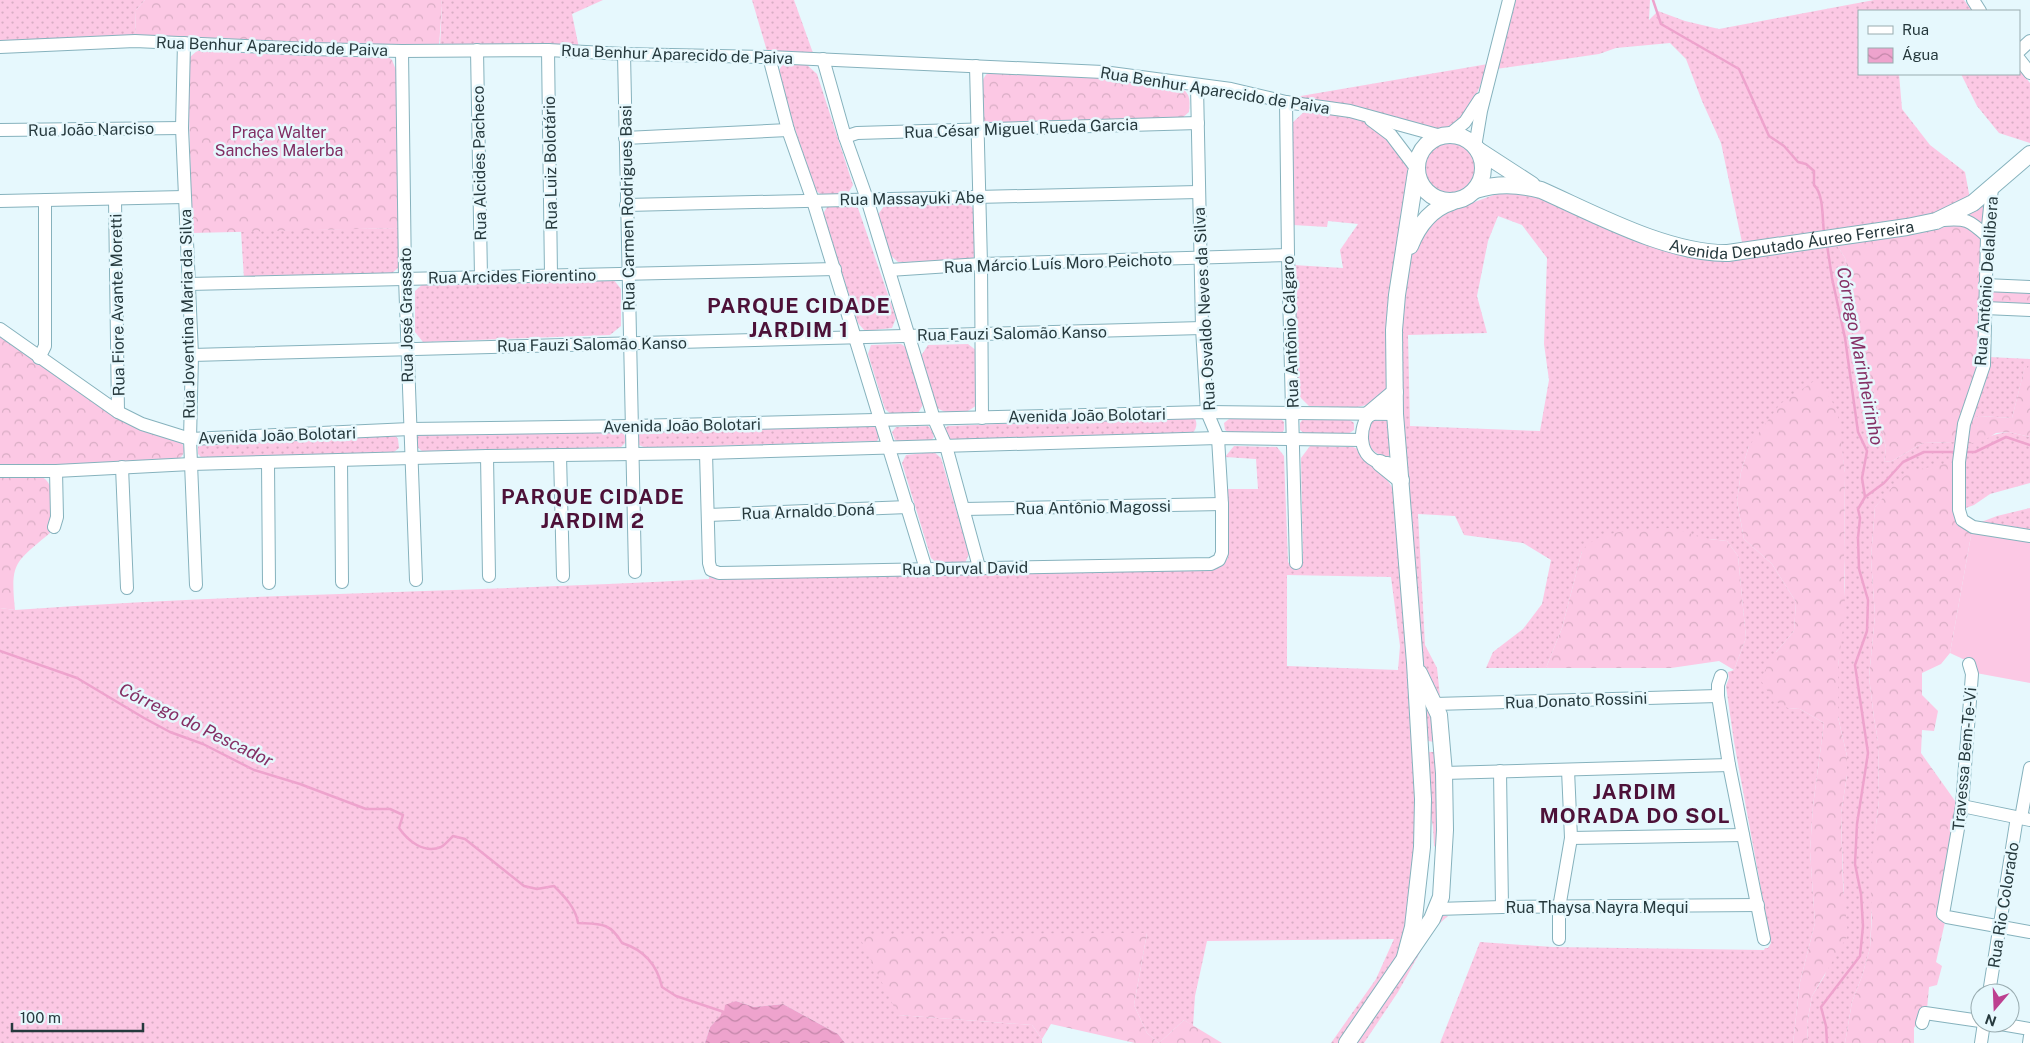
<svg xmlns="http://www.w3.org/2000/svg" width="2030" height="1043" viewBox="0 0 2030 1043" font-family="'Public Sans',sans-serif">
<style>
.grass{fill:url(#grass-dots);fill-rule:evenodd}
.forest{fill:url(#forest-crowns)}
.garden{fill:#fcc8e4}
.water{fill:url(#water-waves)}
.lines{fill:none;stroke-linecap:round;stroke-linejoin:round}
.stream{stroke:#eea3cd;stroke-width:2.5}
.minor-casing{stroke:#86b2bd;stroke-width:14}
.major-casing{stroke:#86b2bd;stroke-width:18}
.minor{stroke:#fff;stroke-width:12}
.major{stroke:#fff;stroke-width:16}
.labels{text-anchor:middle;stroke-width:5;stroke-linejoin:round;paint-order:stroke}
.street-label{font-size:16px;fill:#26393d;stroke:#e6f8fd}
.park-label{font-size:16px;fill:#812c62;stroke:#e6f8fd}
.water-label{font-size:18px;font-style:italic;fill:#852f65;stroke:#e6f8fd}
.district-label{font-size:21px;font-weight:bold;letter-spacing:1px;fill:#4d1138;stroke:#e6f8fd}
</style>
<defs>
<pattern id="grass-dots" width="8" height="8" patternUnits="userSpaceOnUse" patternTransform="scale(1.25)"><rect width="8" height="8" fill="#fcc8e4"/><path d="M2 2h.1M6 6h.1" fill="none" stroke="#d8adc4" stroke-width="1.8" stroke-linecap="round"/></pattern>
<pattern id="forest-crowns" width="20" height="18" patternUnits="userSpaceOnUse" patternTransform="scale(1.25)"><rect width="20" height="18" fill="#fcc8e4"/><path d="M2 6a3 3 0 1 1 6 0M12 15a3 3 0 1 1 6 0" fill="none" stroke="#d8adc4"/></pattern>
<pattern id="water-waves" width="16" height="10" patternUnits="userSpaceOnUse" patternTransform="scale(1.25)"><rect width="16" height="10" fill="#eea3cd"/><path d="M0 5q4-4 8 0t8 0" fill="none" stroke="#c186a8"/></pattern>
</defs>
<rect width="100%" height="100%" fill="#e6f8fd"/>
<g class="grass">
<polygon points="0,0 145,0 136,10 135,37 0,43"/>
<polygon points="441,0 603,0 572,14 579,48 440,46 442,5"/>
<polygon points="752,0 794,0 813,53 767,51"/>
<polygon points="1514,0 1650,0 1649,20 1658,11 1685,21 1719,29 1874,0 1964,0 1972,11 1859,11 1859,74 1899,74 1902,109 1930,145 1965,172 1970,199 1935,217 1743,247 1721,143 1702,101 1686,59 1670,43 1616,48 1599,54 1496,69"/>
<polygon points="783,64 806,64 817,74 853,185 847,195 823,196 815,190 778,78 779,70"/>
<path d="M1488,64C1478,92 1467,129 1433,130L1289,98Z"/>
<polygon points="2019,69 2030,83 2030,143 1999,133 1977,106 1961,74 2019,74"/>
<path d="M1305,111C1330,113 1362,112 1380,131C1392,142 1402,158 1412,172L1389,390L1371,404L1353,408L1309,406L1296,393L1293,265L1343,268L1340,250L1358,224L1328,221L1327,227L1293,225L1291,124Z"/>
<circle cx="1449" cy="169" r="27"/>
<path d="M1510,189L1524,191L1678,250L1835,242L1845,258L1886,448L1884,462L1892,461L1923,443L1955,442L1954,462L1887,494L1875,507L1871,558L1875,616L1869,677L1874,718L1878,741L1879,800L1876,825L1870,948L1862,976L1852,1002L1845,1043H1808L1807,1024L1812,996L1825,975L1844,904L1841,814L1847,775V756L1838,717V666L1845,587L1844,556L1845,473L1841,445L1749,446L1741,472L1737,501L1744,539L1772,564L1796,602L1794,631L1776,652L1788,708L1800,709L1824,723L1813,806L1810,851L1815,923L1800,982L1793,1043H1440L1480,942L1553,947L1764,950L1765,948H1768L1771,943L1734,742L1726,686L1729,678L1728,672L1734,670L1746,638L1738,556L1727,541L1709,539L1582,551L1562,628L1546,668H1486L1493,652L1523,629L1542,604L1551,560L1523,543L1464,535L1455,516L1418,514L1425,645L1437,668L1440,696L1423,674L1411,577L1398,331L1407,262L1418,235L1442,214ZM1498,216L1522,225L1547,258L1544,344L1549,380L1540,431L1410,426L1408,335L1487,333L1477,296L1488,241Z"/>
<polygon points="967,203 974,209 975,256 969,261 898,262 889,254 877,216 884,206"/>
<polygon points="850,204 858,208 896,318 892,328 865,331 858,323 823,214 827,207"/>
<polygon points="399,228 398,268 390,275 244,279 241,231"/>
<polygon points="613,279 621,289 621,326 610,335 423,342 415,332 415,291 424,283"/>
<polygon points="901,344 907,348 924,403 918,413 892,415 885,409 868,354 871,345"/>
<path d="M968,344L977,351L979,403C963,417 953,417 935,407L921,356L928,345Z"/>
<polygon points="1989,357 2030,359 2030,366 2025,367 2012,418 1979,416 1968,422"/>
<path d="M1193,416C1198,422 1197,427 1193,433L953,440L948,438L945,428L948,426Z"/>
<polygon points="1229,419 1281,419 1284,422 1284,430 1281,434 1229,433 1225,430 1224,423"/>
<polygon points="1303,419 1350,420 1354,423 1354,430 1348,434 1305,434 1300,430 1300,423"/>
<path d="M1375,419L1391,421L1395,456C1383,458 1369,453 1367,438C1366,433 1368,426 1369,421Z"/>
<path d="M874,426C879,431 880,435 877,441L646,448L639,445L638,436L641,431Z"/>
<polygon points="928,426 932,430 934,437 930,442 899,442 895,440 892,432 896,427"/>
<polygon points="622,432 625,436 625,443 621,447 422,451 417,447 416,438 420,434"/>
<path d="M2009,432L2030,437V483L1990,494L1974,505L1963,509L1964,445C1981,441 1993,433 2009,432Z"/>
<polygon points="394,434 398,439 399,448 394,452 204,460 198,454 198,445 201,442"/>
<path d="M1234,446L1277,447L1284,456L1288,562L1292,567H1298L1303,562L1301,458L1310,446L1353,447C1369,453 1388,479 1396,494L1421,799L1406,946L1344,1043H1331L1376,979L1394,939L1207,941L1195,996L1193,1026L1184,1020L1159,1043L1147,1033L1134,1005L1147,933L898,1015L1032,1025L1042,1039V1043H845L838,1034L783,1004L754,1007L736,1001L710,1027L705,1043H0V608L15,610C246,593 478,592 709,579V575L1222,565L1228,558L1226,489H1258L1256,459L1225,457ZM1287,575L1391,577L1400,646L1398,670L1287,666Z"/>
<polygon points="934,452 941,458 969,554 965,563 938,564 931,558 902,463 906,455"/>
<polygon points="2030,508 2030,534 1976,524 1997,516"/>
<polygon points="1424,690 1432,709 1435,742 1428,741 1425,738"/>
<polygon points="1429,752 1435,752 1439,774 1439,850 1434,846 1433,827 1428,798 1426,757"/>
<polygon points="1439,915 1448,916 1433,929 1398,992 1364,1043 1351,1043"/>
</g>
<g class="forest">
<polygon points="145,0 441,0 442,5 439,46 402,46 135,37 136,10"/>
<polygon points="199,49 387,56 392,60 396,70 399,228 192,233 188,71 189,58"/>
<path d="M992,71L1103,77L1178,87C1191,92 1190,100 1189,112L1181,119L988,124L982,120C982,105 975,77 992,71Z"/>
<polygon points="1988,197 1982,225 1963,214"/>
<polygon points="1953,223 1975,230 1981,240 1979,365 1957,425 1955,442 1923,443 1892,461 1884,462 1886,448 1845,258 1835,242"/>
<polygon points="2030,290 2030,306 1994,305 1991,302 1990,291"/>
<path d="M0,337L52,373L182,443C185,450 185,453 180,458L56,465H0Z"/>
<polygon points="2025,366 2030,366 2030,437 2009,432 1996,433 1985,440 1964,445 1968,422 1979,416 2012,418"/>
<polygon points="1817,379 1837,409 1845,473 1844,556 1845,613 1838,666 1838,717 1847,756 1847,775 1841,814 1843,886 1848,935 1812,996 1807,1024 1808,1043 1793,1043 1800,982 1815,923 1810,851 1813,806 1824,723 1800,709 1788,708 1773,700 1760,679 1776,652 1794,631 1796,602 1772,564 1744,539 1737,501 1741,472 1749,446 1780,404"/>
<polygon points="1954,462 1955,497 1972,530 1950,653 1941,664 1922,673 1922,695 1938,711 1934,731 1922,730 1921,753 1958,805 1945,922 1936,962 1942,966 1937,985 1929,987 1927,1009 1914,1028 1914,1043 1845,1043 1852,1002 1862,976 1870,948 1872,917 1870,874 1879,800 1878,741 1874,718 1869,677 1875,616 1871,558 1875,507 1895,484 1911,471"/>
<path d="M0,476H40C56,481 55,512 48,525L51,532C15,563 10,561 15,610L0,608Z"/>
<path d="M1672,528L1709,539L1727,541L1738,556L1746,638L1734,670L1719,661L1671,668H1546L1562,628L1582,551C1597,528 1647,529 1672,528Z"/>
<polygon points="1147,933 1134,1005 1147,1033 1159,1043 1135,1043 1051,1024 1042,1039 1032,1025 898,1015 858,934"/>
<polygon points="1184,1020 1222,1043 1159,1043"/>
</g>
<polygon class="garden" points="1972,530 2030,540 2030,683 1976,673 1970,660 1963,659 1950,653"/>
<polygon class="water" points="736,1001 754,1007 783,1004 838,1034 845,1043 705,1043 710,1027 724,1012 725,1005"/>
<g class="lines">
<g class="stream">
<path d="M1653,0L1661,24L1739,69L1769,136L1784,146L1798,162L1806,164L1814,171V185C1824,195 1822,218 1824,232"/>
<polyline points="1827,245 1832,278 1845,338 1858,432 1867,451 1862,478 1865,497 1858,509 1860,518 1858,538 1859,569 1868,600 1867,631 1855,665 1868,753 1857,824 1855,864 1861,894 1863,926 1860,956 1821,1007 1826,1026 1827,1043"/>
<polyline points="1963,452 1975,452 2006,437 2030,445"/>
<polyline points="1865,497 1884,483 1903,462 1924,452 1955,452"/>
<path d="M0,651L77,678L144,718L170,732L203,744L254,770L300,784L366,809H390L403,815L399,828C408,841 424,854 441,847C445,845 450,839 453,836L465,839L524,886L537,889L554,886C564,896 576,908 578,923C600,924 610,922 622,943C644,950 657,964 662,987L676,996L724,1012L722,1015"/>
</g>
<defs>
<g id="minor">
<polyline points="1973,0 1980,11"/>
<polyline points="184,43 182,128 192,355 190,439 196,585"/>
<polyline points="0,47 135,41 310,49 402,51 548,50 624,54 769,57 1103,72 1231,89 1286,102 1350,111 1441,136"/>
<polyline points="477,50 481,277"/>
<polyline points="548,50 551,275"/>
<polyline points="402,51 405,278 416,580"/>
<polyline points="2019,51 2030,41"/>
<polyline points="624,54 635,572"/>
<polyline points="769,57 788,130 813,201 926,569"/>
<polyline points="823,59 845,137 867,199 934,419 946,446 979,567"/>
<polyline points="2019,59 2030,73"/>
<polyline points="976,66 981,264 982,418"/>
<polyline points="1286,102 1288,255 1296,563"/>
<polyline points="1371,120 1391,135 1416,168"/>
<polyline points="0,130 182,128"/>
<polyline points="1449,135 1465,122 1480,99"/>
<polyline points="845,137 857,133 1198,123"/>
<polyline points="625,138 788,130"/>
<polyline points="1475,147 1481,111 1509,0"/>
<polyline points="1992,188 1987,236 1984,365 1964,424 1959,462 1959,510 1962,520 1973,527 2030,536"/>
<polyline points="115,199 118,412"/>
<polyline points="0,201 184,197"/>
<polyline points="626,205 1198,192"/>
<path d="M1943,220C1966,218 1969,220 1987,236"/>
<polyline points="889,270 981,264 1288,255"/>
<polyline points="188,284 835,269"/>
<polyline points="1985,285 2030,287"/>
<polyline points="1985,308 2030,310"/>
<polyline points="0,329 118,412 142,424 190,439 410,429 632,426 1207,412 1395,414"/>
<polyline points="192,355 1202,328"/>
<polyline points="39,358 45,346 45,200"/>
<path d="M1369,414C1356,433 1360,464 1388,463"/>
<polyline points="706,453 709,563 711,570 719,573 1211,564 1219,560 1222,553 1222,504 1218,438 1207,412 1202,328 1197,86"/>
<polyline points="560,455 563,576"/>
<polyline points="487,456 489,576"/>
<polyline points="341,461 342,582"/>
<polyline points="268,463 269,583"/>
<polyline points="122,467 127,588"/>
<polyline points="0,471 56,471 191,464 487,456 706,453 1218,438 1362,440"/>
<polyline points="964,509 1222,504"/>
<polyline points="708,515 908,507"/>
<polyline points="54,527 57,517 56,471"/>
<polyline points="1969,664 1972,674 1962,806 1943,914 1947,917 2030,932"/>
<polyline points="1721,676 1718,685 1718,696 1729,765 1764,939"/>
<polyline points="1434,704 1718,696"/>
<polyline points="1500,771 1502,907"/>
<polyline points="1444,773 1729,765"/>
<polyline points="1962,806 2030,820"/>
<polyline points="2021,818 2030,768"/>
<polyline points="1571,838 1743,835"/>
<polyline points="1437,909 1502,907 1758,905"/>
<polyline points="1559,939 1559,908 1571,838 1568,770"/>
<polyline points="1989,993 2017,817"/>
<polyline points="1922,1023 1925,1013 1980,1021"/>
<polyline points="1995,1023 2030,1029"/>
<polyline points="1981,1043 1984,1023"/>
<polyline points="2029,1043 2030,1036"/>
</g>
<g id="major">
<circle cx="1450" cy="168" r="33"/>
<polyline points="1478,150 1532,185"/>
<path id="s1" d="M1476,190C1498,183 1518,184 1541,190C1595,214 1668,254 1728,253L1907,227L1936,221L1973,203L2030,154"/>
<path d="M1410,246C1418,226 1430,209 1452,202"/>
<polyline points="1369,414 1395,392"/>
<polyline points="1380,463 1401,480"/>
<polyline points="1405,957 1413,927 1422,847 1423,799 1415,663 1395,414 1394,330 1397,295 1416,172"/>
<polyline points="1347,1043 1432,919 1441,897 1445,830 1444,773 1439,715 1419,673"/>
</g>
</defs>
<use href="#minor" class="minor-casing"/>
<use href="#major" class="major-casing"/>
<use href="#minor" class="minor"/>
<use href="#major" class="major"/>
</g>
<g class="labels">
<g class="street-label">
<text transform="translate(272 46) rotate(2)" y="6">Rua Benhur Aparecido de Paiva</text>
<text transform="translate(677 54) rotate(2)" y="6">Rua Benhur Aparecido de Paiva</text>
<text transform="translate(1215 90) rotate(9)" y="6">Rua Benhur Aparecido de Paiva</text>
<text transform="translate(1021 128) rotate(-2)" y="6">Rua César Miguel Rueda Garcia</text>
<text transform="translate(91 129) rotate(-1)" y="6">Rua João Narciso</text>
<text transform="translate(479 163) rotate(-91)" y="6">Rua Alcides Pacheco</text>
<text transform="translate(550 163) rotate(-91)" y="6">Rua Luiz Bolotário</text>
<text transform="translate(912 198) rotate(-1)" y="6">Rua Massayuki Abe</text>
<text transform="translate(627 208) rotate(-91)" y="6">Rua Carmen Rodrigues Basi</text>
<text dy="6" stroke="none"><textPath href="#s1" startOffset="329">Avenida Deputado Áureo Ferreira</textPath></text>
<text transform="translate(1058 263) rotate(-2)" y="6">Rua Márcio Luís Moro Peichoto</text>
<text transform="translate(512 276) rotate(-1)" y="6">Rua Arcides Fiorentino</text>
<text transform="translate(1986 281) rotate(-86)" y="6">Rua Antônio Delalibera</text>
<text transform="translate(117 305) rotate(-91)" y="6">Rua Fiore Avante Moretti</text>
<text transform="translate(1204 309) rotate(-93)" y="6">Rua Osvaldo Neves da Silva</text>
<text transform="translate(187 314) rotate(-91)" y="6">Rua Joventina Maria da Silva</text>
<text transform="translate(406 315) rotate(-91)" y="6">Rua José Grassato</text>
<text transform="translate(1290 332) rotate(-92)" y="6">Rua Antônio Cálgaro</text>
<text transform="translate(1012 333) rotate(-1)" y="6">Rua Fauzi Salomão Kanso</text>
<text transform="translate(592 344) rotate(-1)" y="6">Rua Fauzi Salomão Kanso</text>
<text transform="translate(1087 415) rotate(-1)" y="6">Avenida João Bolotari</text>
<text transform="translate(682 425) rotate(-1)" y="6">Avenida João Bolotari</text>
<text transform="translate(277 435) rotate(-2)" y="6">Avenida João Bolotari</text>
<text transform="translate(1093 507) rotate(-1)" y="6">Rua Antônio Magossi</text>
<text transform="translate(808 511) rotate(-2)" y="6">Rua Arnaldo Doná</text>
<text transform="translate(965 568) rotate(-1)" y="6">Rua Durval David</text>
<text transform="translate(1576 700) rotate(-2)" y="6">Rua Donato Rossini</text>
<text transform="translate(1964 759) rotate(-85)" y="6">Travessa Bem-Te-Vi</text>
<text transform="translate(2003 905) rotate(-81)" y="6">Rua Rio Colorado</text>
<text x="1597" y="913">Rua Thaysa Nayra Mequi</text>
</g>
<g class="park-label">
<text x="279" y="138">Praça Walter<tspan x="279" dy="18">Sanches Malerba</tspan></text>
</g>
<g class="water-label">
<text transform="translate(1860 356) rotate(79)" y="6">Córrego Marinheirinho</text>
<text transform="translate(196 725) rotate(26)" y="6">Córrego do Pescador</text>
</g>
<g class="district-label">
<text x="799" y="313">PARQUE CIDADE<tspan x="799" dy="24">JARDIM 1</tspan></text>
<text x="593" y="504">PARQUE CIDADE<tspan x="593" dy="24">JARDIM 2</tspan></text>
<text x="1635" y="799">JARDIM<tspan x="1635" dy="24">MORADA DO SOL</tspan></text>
</g>
</g>
<rect x="1858" y="10" width="162" height="65" fill="#e6f8fd" stroke="#99acb0"/>
<rect x="1868" y="26" width="25" height="8" fill="#ffffff" stroke="#99acb0"/>
<text x="1902" y="35" font-size="15" fill="#26393d">Rua</text>
<rect x="1868" y="48" width="25" height="15" fill="url(#water-waves)" stroke="#99acb0"/>
<text x="1902" y="60" font-size="15" fill="#26393d">Água</text>
<g transform="translate(1995 1008) rotate(199)"><circle r="24" fill="#e6f8fd" stroke="#99acb0"/>
<path d="M0-4L9 19L0 12L-9 19Z" fill="#bd4090"/>
<text y="-8" font-size="14" font-weight="bold" text-anchor="middle" fill="#26393d">N</text>
</g>
<path d="M12 1023v8h131v-8" fill="none" stroke="#26393d" stroke-width="2.5"/>
<text x="20" y="1023" font-size="15" fill="#26393d" stroke="#e6f8fd" stroke-width="4" paint-order="stroke">100 m</text>
</svg>
